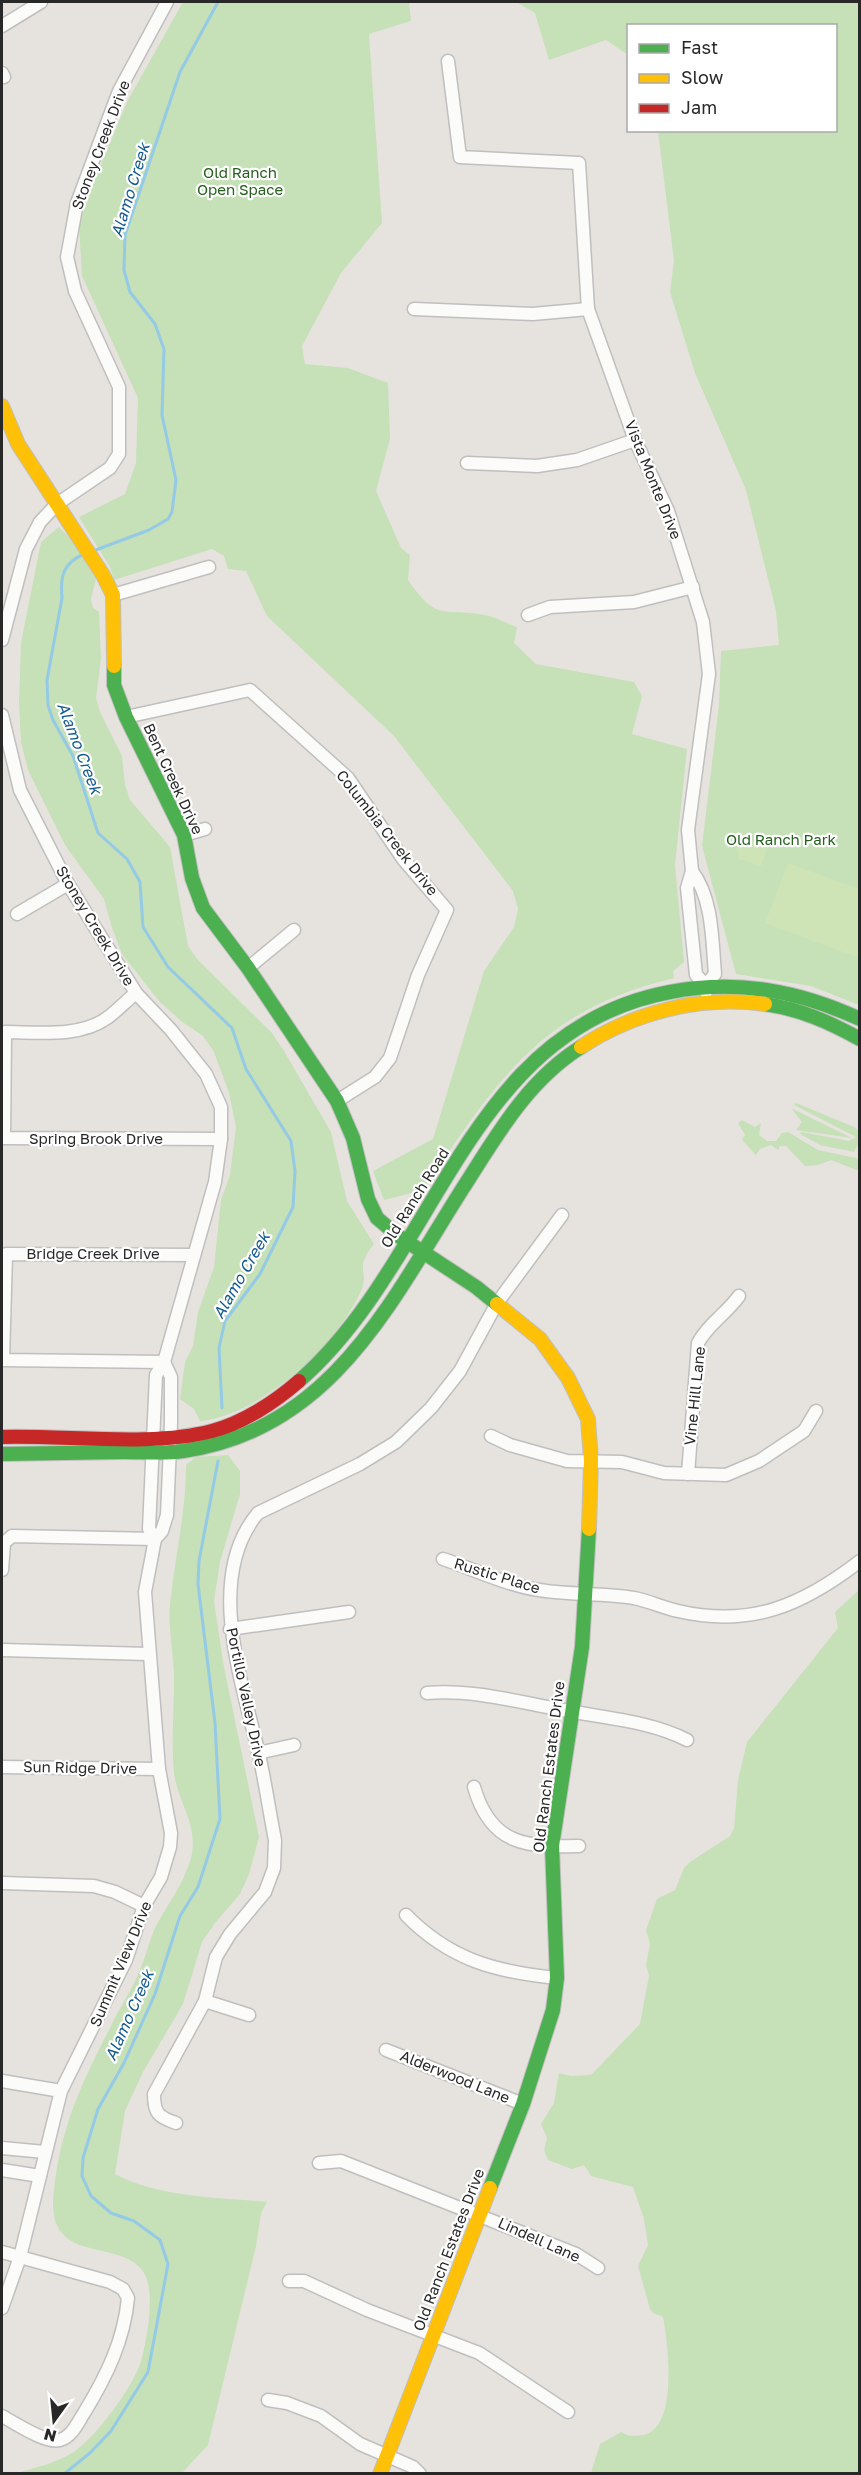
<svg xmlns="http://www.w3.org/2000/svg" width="861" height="2475" viewBox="0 0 861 2475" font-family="'Golos Text',sans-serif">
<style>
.green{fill:#c6e0b8}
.pitch{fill:#cfe4b6}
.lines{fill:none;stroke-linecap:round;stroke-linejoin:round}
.stream{stroke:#94cae5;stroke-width:3}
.street-casing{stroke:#c0bfbf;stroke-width:15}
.fast-casing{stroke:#c0bfbf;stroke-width:16}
.slow-casing{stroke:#c0bfbf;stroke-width:16}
.jam-casing{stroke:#c0bfbf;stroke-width:16}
.street{stroke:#fbfbfa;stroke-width:12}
.fast{stroke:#4caf50;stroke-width:14}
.slow{stroke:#ffc107;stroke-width:14}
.jam{stroke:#c62828;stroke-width:14}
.labels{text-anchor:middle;stroke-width:4.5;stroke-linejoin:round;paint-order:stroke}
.street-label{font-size:15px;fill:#282828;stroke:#fff}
.park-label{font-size:15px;fill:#25611d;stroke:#fff}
.water-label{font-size:16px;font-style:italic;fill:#135b91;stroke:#fff}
</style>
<rect width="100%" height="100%" fill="#e6e3de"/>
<g class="green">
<path d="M183,2H409L411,21L369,34L382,223L341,273L302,346L305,364L348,368L388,383L390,439L376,491L401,548L410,555L408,580C438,623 441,607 485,615C495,617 506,623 517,627L514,643L536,664L634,682L642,696L632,734L687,749L675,865L684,962L673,971L674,978C538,1011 497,1081 423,1190L384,1200L373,1171L433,1139L484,971L514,927L518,909L513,891L394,736L267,616L246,571L228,569L224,556L212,549L114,580L110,567L79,517L125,494L136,463L138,398L82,276L79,225L97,174L127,102Z"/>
<polygon points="516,2 859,2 859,1005 811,986 736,974 702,846 719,705 721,651 779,645 776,611 746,490 695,373 670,292 674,261 658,131 836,130 836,26 628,26 628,55 606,40 549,60 535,13"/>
<path d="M59,527L69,537L96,579L91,599L93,608L99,612L101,658L96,698L100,712L122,756L125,785L130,800L170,847L188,946L197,959L272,1033L284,1051L331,1132L347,1201L374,1244C353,1270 370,1271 361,1291C337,1345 261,1415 200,1421L194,1409L180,1399L185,1362L193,1346L198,1312L214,1267L221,1200L230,1175L236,1127L229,1093L214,1052L203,1036L181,1021L159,1001L122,954L112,928L104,899L65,845L28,770L21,742L19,703L21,643L41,542Z"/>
<polygon points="796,1103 854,1127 860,1132 859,1142 854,1152 820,1145 800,1134 802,1132 849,1141 856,1137 794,1105"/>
<polygon points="791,1108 852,1138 796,1130 802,1122"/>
<polygon points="742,1120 755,1127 761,1123 759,1135 767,1141 776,1141 782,1133 788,1132 818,1150 856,1158 859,1160 859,1171 831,1160 818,1165 805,1166 786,1146 780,1146 778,1150 771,1145 760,1149 756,1155 742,1140 745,1135 738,1123"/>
<path d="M228,1455L240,1471V1494L220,1562L214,1601L223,1662L259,1837L249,1874L240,1894L215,1923L202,1942L183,2004L143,2072L125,2111L115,2174C161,2198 216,2197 267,2202L261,2213L256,2246L208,2445L182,2473H17C35,2468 55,2463 72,2453C94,2440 134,2386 141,2361C147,2339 157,2289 142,2270C116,2237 44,2267 54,2190C61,2126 82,2082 111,2026C119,2008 131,1992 138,1974C145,1960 148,1945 154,1930C166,1906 184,1884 191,1858C199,1825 178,1803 174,1773C171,1742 174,1711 174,1680C174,1654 168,1630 170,1604C175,1557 186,1512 186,1465L196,1457Z"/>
<path d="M859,1590V2473H591L600,2444L621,2432C629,2437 633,2436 643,2435C679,2428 668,2343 663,2317L653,2313L650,2309L638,2266L648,2245L644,2219L633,2187L591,2176L584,2165L572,2169L548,2160L544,2150L547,2138L541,2124L554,2103L559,2073L571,2076L591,2075L640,2024L649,1976L646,1965L650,1944L646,1930L657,1899L675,1890L684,1868L690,1862L730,1836L734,1828L738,1780L747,1742L838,1628L835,1612Z"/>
</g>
<g class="pitch">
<polygon points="745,839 767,846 761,866 739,859 737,847"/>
<polygon points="788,863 859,889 859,958 765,923"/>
</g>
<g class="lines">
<g class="stream">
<polyline points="93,551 149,530 168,519 172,512 176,480 162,415 164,349 155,324 130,292 124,270 125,235 180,72 218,2"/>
<path d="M84,554C63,563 60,576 62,598L47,680L48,705L53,720L73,756L98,833L127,859L140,882L143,927L168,967L232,1028L246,1069L291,1141L295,1171L293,1207L260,1274L225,1321L219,1348L222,1408"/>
<polyline points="64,2474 90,2453 111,2431 148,2372 168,2264 160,2240 134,2221 111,2213 91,2196 82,2176 83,2158 98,2109 124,2063 155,1994 180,1916 198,1887 220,1819 215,1723 198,1584 199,1561 218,1461"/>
</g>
<defs>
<g id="street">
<polyline points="2,26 41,2"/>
<polyline points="448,61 460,157 579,163 588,309 635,440 668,511 703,622 709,674 688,830 692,871 687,888 696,975 706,985 706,992"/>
<polyline points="2,73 4,77"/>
<polyline points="414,309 533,314 588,309"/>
<polyline points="467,463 537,466 577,460 635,440"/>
<polyline points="113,595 209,567"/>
<polyline points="528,615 550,607 634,602 693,587"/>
<polyline points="2,640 26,549 40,522 57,504 110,468 119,454 119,387 75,291 67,257 77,203 119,91 167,2"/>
<polyline points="2,715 20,790 68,884 136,993 171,1030 206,1074 221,1107 221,1139 215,1182 164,1362 156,1375 149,1529 155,1539"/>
<polyline points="126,717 250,690 348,778 403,859 447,910 418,975 390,1058 375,1077 337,1101"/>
<polyline points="184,835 205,829"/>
<path d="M692,871C713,899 712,940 715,974L706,985"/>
<polyline points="17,914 68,884"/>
<polyline points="248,968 294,930"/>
<path d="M136,993C126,1001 117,1011 107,1018C80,1038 36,1032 5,1032L4,1138L221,1139"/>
<polyline points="164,1362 3,1360 6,1254 194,1255"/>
<polyline points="491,1436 510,1445 567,1461 622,1462 664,1473 726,1475 759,1461 804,1431 816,1411"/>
<path d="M688,1474L698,1343C708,1324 726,1314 739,1296"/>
<path d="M443,1559C473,1569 509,1586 539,1590C570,1595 603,1593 634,1598C649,1601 664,1608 678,1611C751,1628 803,1605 860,1561"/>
<polyline points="2,1570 4,1543 12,1536 155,1539"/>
<polyline points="230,1629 349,1612"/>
<polyline points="2,1650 148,1654"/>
<path d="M427,1693C472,1689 518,1702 563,1710C604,1718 650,1721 687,1740"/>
<polyline points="258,1753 294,1745"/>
<polyline points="2,1767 159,1769"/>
<path d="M474,1787C491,1846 527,1847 579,1846"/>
<polyline points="2,1883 94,1886 115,1892 144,1906"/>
<path d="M406,1915C450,1960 496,1972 557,1978"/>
<polyline points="205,2001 249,2015"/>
<polyline points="386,2050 523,2104"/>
<polyline points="2,2081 61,2091"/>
<path d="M176,2123C158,2117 154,2113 154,2094L205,2001L216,1957L230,1934L265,1892L274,1868L275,1840C269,1810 265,1780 258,1750C241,1679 205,1576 258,1513L360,1464L396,1442L431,1408L460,1371L497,1303L562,1215"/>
<polyline points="2,2148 45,2152"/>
<polyline points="319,2163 341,2161 576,2254 598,2268"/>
<polyline points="2,2170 40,2176"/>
<path d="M2,2252L110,2282L123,2289L128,2298C124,2341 106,2377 84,2413C78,2422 72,2437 60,2440C46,2444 15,2423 2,2416"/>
<polyline points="289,2281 304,2281 367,2310 479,2353 568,2412"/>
<polyline points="2,2308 20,2257 61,2091 126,1960 144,1906 161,1877 170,1847 171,1833 159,1769 145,1592 155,1539 162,1531 167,1515 171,1423 171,1377 164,1362"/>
<polyline points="268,2400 287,2403 321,2416 360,2444 413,2467 420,2474"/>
</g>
<g id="fast">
<polyline points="114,666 114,685 126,717 184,835 192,878 203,908 248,968 337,1101 353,1138 368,1199 377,1218 397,1235 476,1287 497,1304"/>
<path d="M765,1004C800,1009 829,1022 860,1039"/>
<path d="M299,1381C438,1260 465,1030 670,992C738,979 799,991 860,1019"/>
<path d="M2,1454C43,1453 84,1453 124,1452C144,1452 164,1454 183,1451C332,1430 391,1301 463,1188C497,1135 527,1081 581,1047"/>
<polyline points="490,2188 523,2104 553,2010 557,1978 552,1846 582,1647 589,1529"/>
</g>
<g id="slow">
<polyline points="2,406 18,444 103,575 113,595 114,666"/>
<path d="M581,1047C634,1012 702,995 765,1004"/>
<polyline points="497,1304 540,1339 568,1378 588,1419 591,1460 589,1529"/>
<polyline points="380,2474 490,2188"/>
</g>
<path id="jam" d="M2,1437C66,1435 152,1447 212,1431C243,1423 275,1402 299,1381"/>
</defs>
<use href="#street" class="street-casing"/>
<use href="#fast" class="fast-casing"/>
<use href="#slow" class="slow-casing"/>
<use href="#jam" class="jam-casing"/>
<use href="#street" class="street"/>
<use href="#fast" class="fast"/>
<use href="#slow" class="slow"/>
<use href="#jam" class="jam"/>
</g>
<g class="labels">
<g class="street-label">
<text transform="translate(101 145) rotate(-69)" y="5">Stoney Creek Drive</text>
<text transform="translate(653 480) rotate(68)" y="5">Vista Monte Drive</text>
<text transform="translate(173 779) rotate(65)" y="5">Bent Creek Drive</text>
<text transform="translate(387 833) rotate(52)" y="5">Columbia Creek Drive</text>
<text transform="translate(95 926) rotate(59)" y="5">Stoney Creek Drive</text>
<text x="96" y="1144">Spring Brook Drive</text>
<text transform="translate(415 1198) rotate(-58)" y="5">Old Ranch Road</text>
<text x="93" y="1259">Bridge Creek Drive</text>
<text transform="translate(695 1396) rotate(-84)" y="5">Vine Hill Lane</text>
<text transform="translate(497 1576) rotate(17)" y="5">Rustic Place</text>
<text transform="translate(246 1697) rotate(78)" y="5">Portillo Valley Drive</text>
<text transform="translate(549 1767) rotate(-83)" y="5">Old Ranch Estates Drive</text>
<text transform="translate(80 1768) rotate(1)" y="5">Sun Ridge Drive</text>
<text transform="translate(121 1964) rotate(-67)" y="5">Summit View Drive</text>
<text transform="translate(455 2077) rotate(22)" y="5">Alderwood Lane</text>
<text transform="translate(539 2240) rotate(24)" y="5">Lindell Lane</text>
<text transform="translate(449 2250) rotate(-69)" y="5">Old Ranch Estates Drive</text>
</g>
<g class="park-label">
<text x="240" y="178">Old Ranch<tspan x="240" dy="17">Open Space</tspan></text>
<text x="781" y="845">Old Ranch Park</text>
</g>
<g class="water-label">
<text transform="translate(130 190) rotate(-73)" y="6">Alamo Creek</text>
<text transform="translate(80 748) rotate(69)" y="6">Alamo Creek</text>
<text transform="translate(241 1275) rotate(-60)" y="6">Alamo Creek</text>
<text transform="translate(129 2015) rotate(-66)" y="6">Alamo Creek</text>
</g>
</g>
<rect width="861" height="2475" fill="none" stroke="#282828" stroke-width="6"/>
<rect x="627" y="24" width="210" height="108" fill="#ffffff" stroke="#a9a9a9" stroke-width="1.5"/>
<rect x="639" y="44" width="30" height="9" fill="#4caf50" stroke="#a9a9a9" stroke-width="1.5"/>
<text x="681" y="54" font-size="18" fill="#282828">Fast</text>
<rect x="639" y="74" width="30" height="9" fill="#ffc107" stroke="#a9a9a9" stroke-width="1.5"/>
<text x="681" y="84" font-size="18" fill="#282828">Slow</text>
<rect x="639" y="104" width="30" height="9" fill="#c62828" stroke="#a9a9a9" stroke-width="1.5"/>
<text x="681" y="114" font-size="18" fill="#282828">Jam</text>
<g transform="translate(54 2421) rotate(195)" stroke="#ffffff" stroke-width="4.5" paint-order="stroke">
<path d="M0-4.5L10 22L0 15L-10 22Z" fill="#282828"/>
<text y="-9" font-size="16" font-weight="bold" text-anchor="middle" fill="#282828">N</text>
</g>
</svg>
